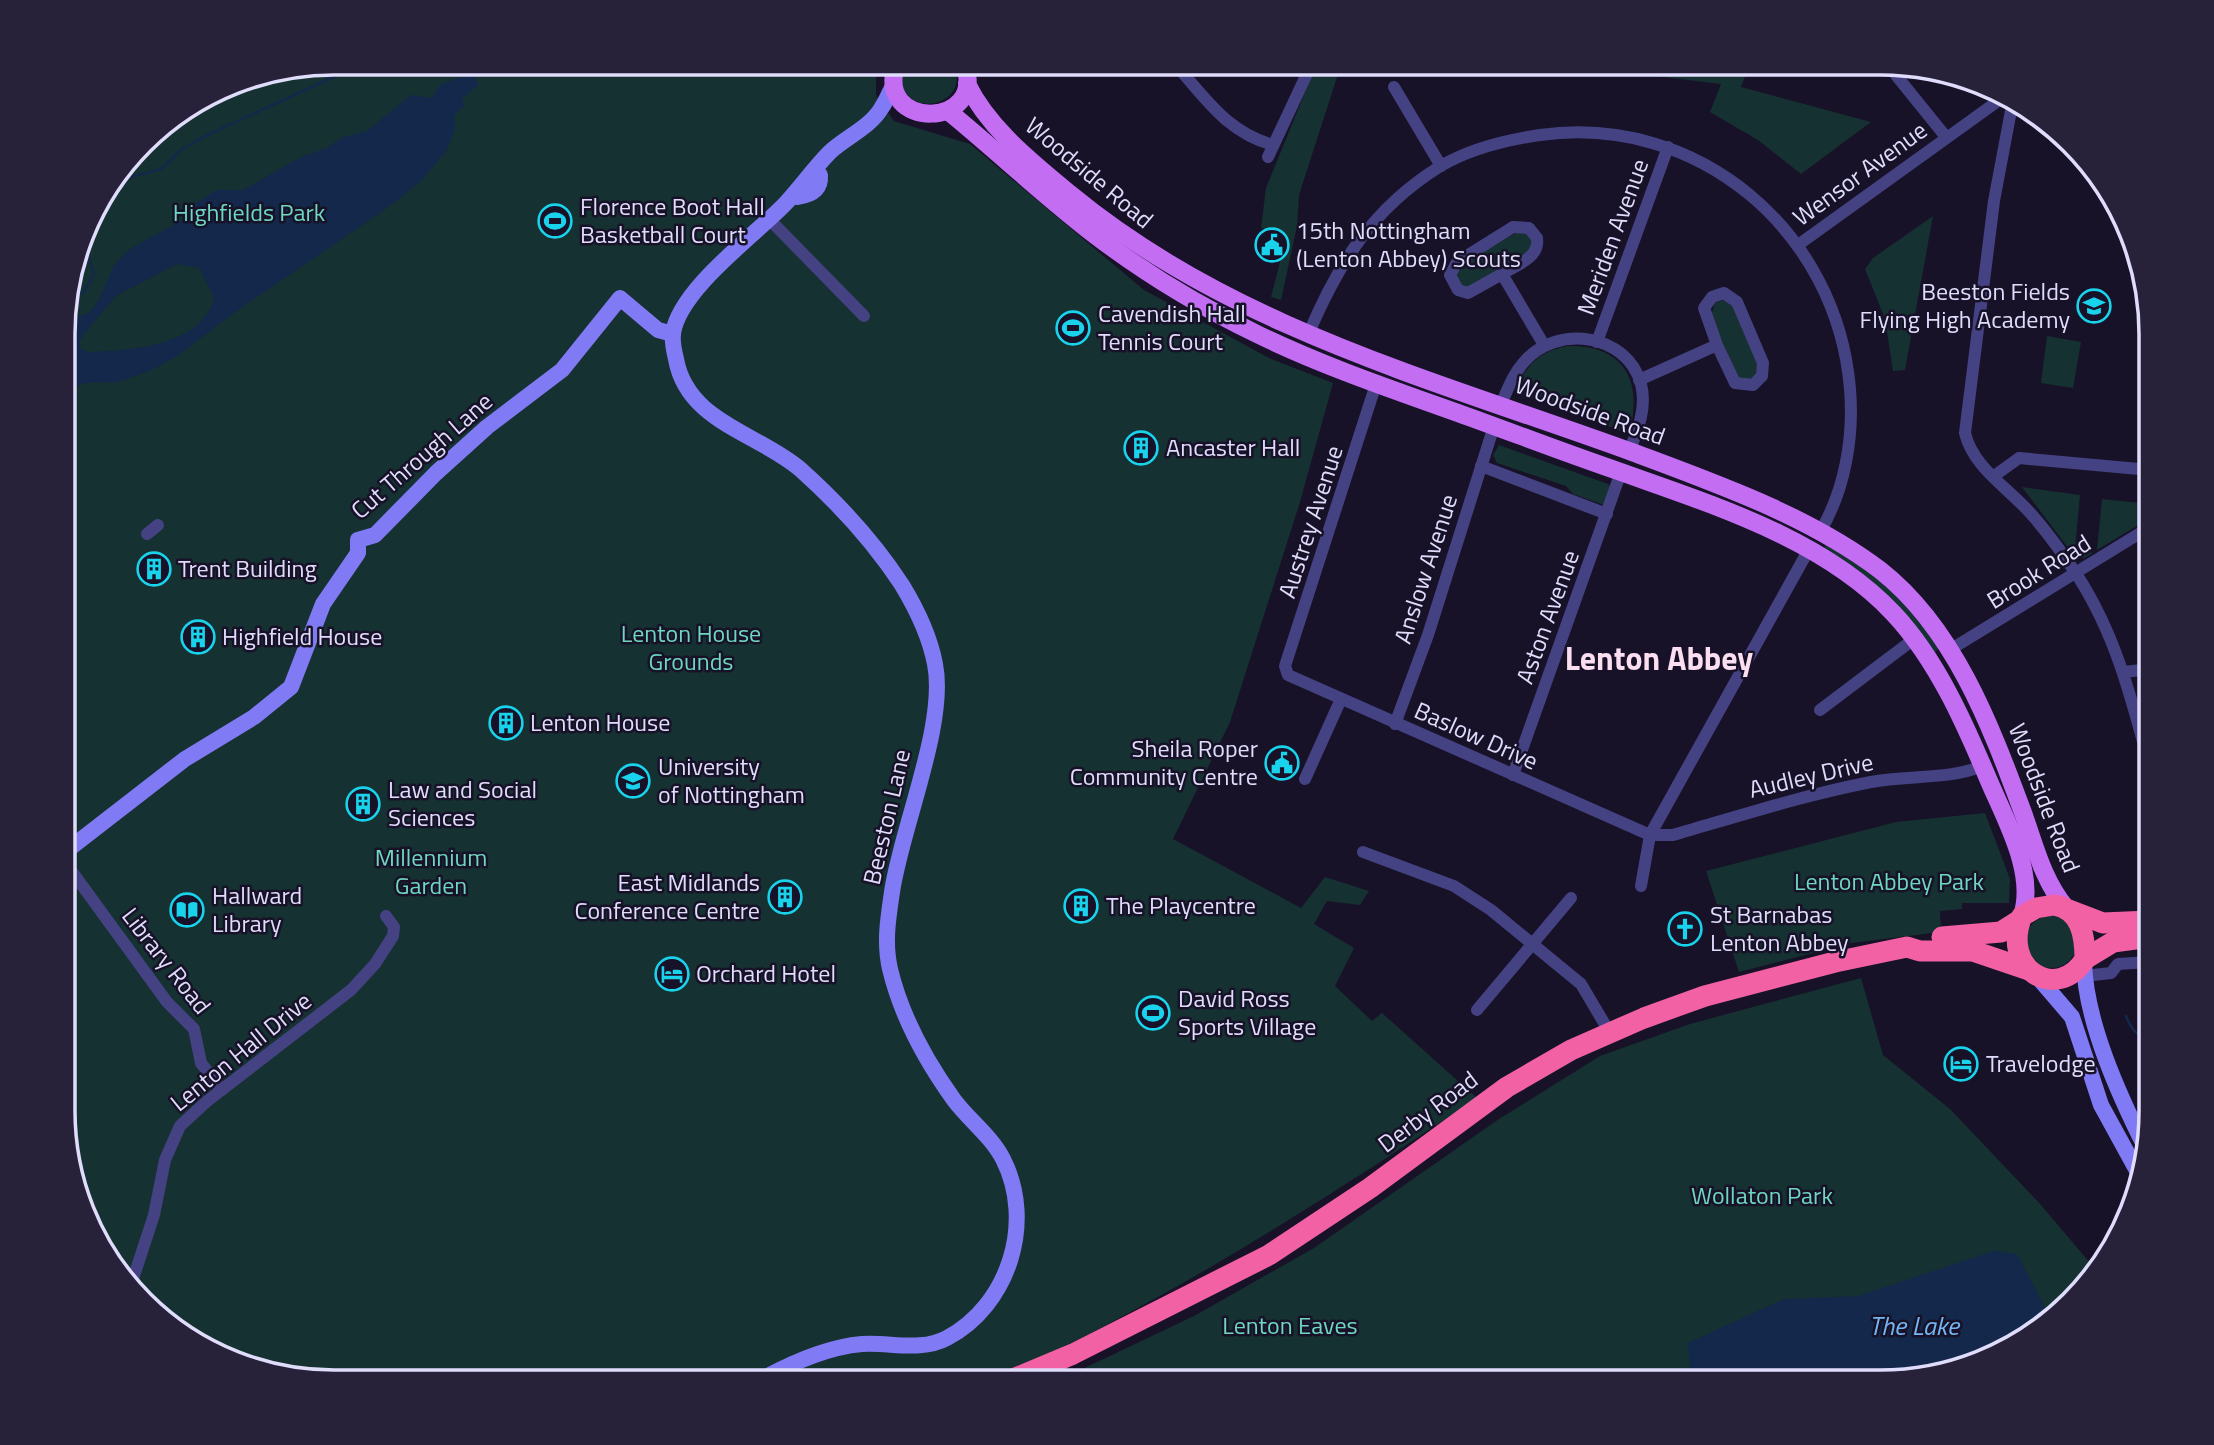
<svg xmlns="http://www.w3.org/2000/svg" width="2214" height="1445" viewBox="0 0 2214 1445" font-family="'Titillium Web',sans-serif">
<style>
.green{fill:#163131}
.water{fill:#13284b;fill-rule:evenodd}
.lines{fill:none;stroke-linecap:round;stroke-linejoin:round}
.stream{stroke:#13284b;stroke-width:2.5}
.street{stroke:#454283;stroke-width:12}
.secondary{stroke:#807bf4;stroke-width:16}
.primary{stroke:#c36df3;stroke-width:18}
.highway{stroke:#f261a4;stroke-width:21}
.labels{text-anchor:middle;stroke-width:5;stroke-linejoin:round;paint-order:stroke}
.street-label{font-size:24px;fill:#e0dcfc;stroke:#171228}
.poi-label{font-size:24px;fill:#e0dcfc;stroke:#171228;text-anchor:start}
.park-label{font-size:24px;fill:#6dd7bf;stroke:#171228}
.water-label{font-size:26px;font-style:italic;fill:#73b6f3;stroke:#171228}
.district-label{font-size:32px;font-weight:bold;fill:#fcdef1;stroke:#171228}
.rim{fill:none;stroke:#e0dcfc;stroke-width:3.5}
</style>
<rect width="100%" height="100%" fill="#171228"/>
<g class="green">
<path d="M334,63H876V95L894,121L970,144L1144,290L1269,358L1333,383L1300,502L1230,722L1173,839L1301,908L1325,877L1369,891L1360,905L1327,901L1314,924L1354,948L1335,986L1372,1021L1382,1013L1477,1098C1375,1166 1274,1232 1167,1292C1103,1327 1036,1366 964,1382H334L247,1368L183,1336L100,1247L65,1146V299L91,214L155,131L231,83Z"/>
<path d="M904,63H953C972,100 916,122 901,84Z"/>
<polygon points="1317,63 1345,63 1338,74 1299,195 1297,226 1281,300 1271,297 1282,254 1284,234 1261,228 1266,188"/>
<polygon points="1636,63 1739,63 1748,69 1741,87 1871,122 1801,174 1758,140 1710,112 1721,84 1630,73"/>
<polygon points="1933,216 1905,370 1893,371 1885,319 1865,269 1873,258"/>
<polygon points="1521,230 1533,237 1531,252 1467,288 1458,285 1455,268"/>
<polygon points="1726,299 1733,302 1760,367 1758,373 1749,381 1739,380 1711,316 1715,303"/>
<polygon points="2047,336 2081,342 2073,388 2041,383"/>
<path d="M1568,346C1626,345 1643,383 1629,434L1515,392C1524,367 1540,350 1568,346Z"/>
<polygon points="1499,445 1608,484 1610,486 1604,505 1573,494 1566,486 1497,463 1493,455"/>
<polygon points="2022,487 2080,495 2075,549 2093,553 2084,558 2075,557"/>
<polygon points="2102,499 2150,504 2150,518 2097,550"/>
<polygon points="1828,541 1911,604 1940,647 1932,655 1823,550"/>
<polygon points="1985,813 2010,879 2009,903 1962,903 1962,909 1940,911 1941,932 1851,943 1739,972 1706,871 1896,822"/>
<circle cx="2051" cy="942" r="26"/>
<polygon points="1861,978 1883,1055 1950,1109 2041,1205 2096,1270 2015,1346 1897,1381 1055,1382 1194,1316 1314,1248 1499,1119 1600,1056 1690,1024"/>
</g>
<g class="water">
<path d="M471,73L479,84L462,99L464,106L454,116L455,130L447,150L421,181L390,206L231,315L179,355L152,370L119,382L84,383L77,386L65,405V316H81L90,312L99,300L114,265L130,249L189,216L195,204L216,190H243L303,156L327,148L343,137L367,131L411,95L431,98L440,85ZM177,264L199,268L214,297C204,346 130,350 90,352L81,349L79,342L83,335L116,296Z"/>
<polygon points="1994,1251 2017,1254 2049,1315 2015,1346 1897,1381 1687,1382 1690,1366 1688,1343 1784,1299 1858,1296"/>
</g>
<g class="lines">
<g class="stream">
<polyline points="116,181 161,169 181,150 203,137 364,63"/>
<polyline points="66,296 83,293 94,275 84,237"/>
<path d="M2126,1016C2131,1029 2137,1036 2150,1040"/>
</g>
<g class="street">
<path d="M1174,63C1205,97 1226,132 1273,145"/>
<polyline points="1887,64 1946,137"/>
<polyline points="1394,87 1441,166"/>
<path d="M2013,100L1994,201L1965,433C1973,468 2010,489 2032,515C2048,533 2063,554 2077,575C2116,635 2132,700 2150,768"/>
<polyline points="1268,157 1312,63"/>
<polyline points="769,219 864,316"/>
<polyline points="1798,245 2005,96"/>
<path d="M1502,274C1516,265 1540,258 1537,238L1529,228L1513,227L1457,262L1450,275L1458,290L1468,293L1502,274L1544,345"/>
<path d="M1308,335C1338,264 1372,209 1439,167C1469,149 1505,140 1540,135C1698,113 1837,231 1850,389C1854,437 1845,490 1820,532"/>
<polyline points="1597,342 1668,147"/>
<polyline points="1639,380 1717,345 1704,308 1712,297 1724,293 1737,302 1763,363 1762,376 1753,385 1735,383 1717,345"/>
<path d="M1376,384L1285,666L1288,675L1650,835H1673C1739,816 1804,795 1871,782C1908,775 1948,780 1983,766"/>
<path d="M1501,404C1508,389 1513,374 1524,362C1556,324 1627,333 1641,384C1647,407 1638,431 1629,451"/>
<polyline points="1481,466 1607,514"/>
<polyline points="1994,476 2019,458 2150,470"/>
<polyline points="147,534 158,525"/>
<polyline points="1948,651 2150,527"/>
<polyline points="2124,672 2150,669"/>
<polyline points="1820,710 1914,639"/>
<polyline points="1395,724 1428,635 1494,426"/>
<polyline points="1513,775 1621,472"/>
<polyline points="1305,779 1341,699"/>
<polyline points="1363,852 1454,886 1491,910 1581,984 1610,1033"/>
<polyline points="65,862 167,1002 194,1029 201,1063 222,1090"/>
<polyline points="1641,886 1650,835 1808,551"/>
<polyline points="2084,976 2111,973 2118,964 2150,962"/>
<polyline points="1477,1010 1571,898"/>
<polyline points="132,1282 154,1215 165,1160 180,1126 206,1102 351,990 375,964 393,936 394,927 386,916"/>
</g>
<g class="secondary">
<path d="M797,197C811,195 821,190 820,175"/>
<polyline points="65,852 185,759 254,717 291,687 323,604 358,553 358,540 375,535 436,473 487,427 562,370 620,298 658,330 673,334"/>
<path d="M2084,961C2085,1021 2119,1095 2146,1149"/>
<polyline points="2036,975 2072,1017 2101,1105 2141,1178"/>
<path d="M757,1382C789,1364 826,1347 862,1344C890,1342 921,1352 947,1338C1009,1305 1035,1222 1003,1159C991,1136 969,1120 954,1100C926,1061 901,1015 890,969C884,943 888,919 892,892C901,829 947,724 935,664C930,638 916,608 902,585C874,542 838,503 800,469C758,433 687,422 676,359C674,351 672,341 673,333C680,289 754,236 785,204C800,188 814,168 830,152C846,137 871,127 882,107C887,100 889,92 894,85"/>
</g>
<g class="primary">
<path d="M897,63C872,131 989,130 964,63"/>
<path d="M967,84C989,129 1032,162 1070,194C1232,328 1438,381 1632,452C1717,484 1807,515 1880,570C1954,628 1990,724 2022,810C2035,845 2042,879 2066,908"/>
<path d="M948,111C997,151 1044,196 1095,235C1146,274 1201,307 1259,335C1323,366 1391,389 1458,413C1511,432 1565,453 1618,471C1713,505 1824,539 1894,614C1937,660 1965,724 1989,781C2006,821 2036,873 2022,916"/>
</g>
<g class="highway">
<path d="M2054,905C2081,909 2085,936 2085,959C2058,1003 2000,970 2022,916L2036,908Z"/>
<polyline points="2069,910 2103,923 2150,921"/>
<polyline points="1942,937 2001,932 2020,920"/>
<polyline points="2085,959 2113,942 2150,937"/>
<polyline points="1006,1382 1073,1354 1269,1255 1370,1188 1507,1087 1571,1050 1644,1018 1705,996 1835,962 1907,947 1920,951 1973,951 2029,970"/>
</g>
</g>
<defs>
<symbol id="stadium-ring" viewBox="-11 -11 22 22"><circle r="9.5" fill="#171228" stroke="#19d3ec" stroke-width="1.5"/><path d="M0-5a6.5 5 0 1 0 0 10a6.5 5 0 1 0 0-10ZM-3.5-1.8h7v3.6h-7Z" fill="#19d3ec"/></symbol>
<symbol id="civic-ring" viewBox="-11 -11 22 22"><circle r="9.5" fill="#171228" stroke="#19d3ec" stroke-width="1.5"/><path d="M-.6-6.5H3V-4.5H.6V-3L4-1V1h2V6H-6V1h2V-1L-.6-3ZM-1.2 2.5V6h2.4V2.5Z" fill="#19d3ec"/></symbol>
<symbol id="school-ring" viewBox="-11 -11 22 22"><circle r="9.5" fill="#171228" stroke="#19d3ec" stroke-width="1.5"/><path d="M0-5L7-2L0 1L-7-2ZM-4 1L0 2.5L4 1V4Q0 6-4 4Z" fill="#19d3ec"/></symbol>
<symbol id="building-ring" viewBox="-11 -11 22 22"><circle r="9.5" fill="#171228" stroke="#19d3ec" stroke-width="1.5"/><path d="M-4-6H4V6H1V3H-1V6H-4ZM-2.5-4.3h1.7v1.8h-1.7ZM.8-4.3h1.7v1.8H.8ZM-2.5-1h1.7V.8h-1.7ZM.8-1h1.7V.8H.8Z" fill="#19d3ec"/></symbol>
<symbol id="university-ring" viewBox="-11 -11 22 22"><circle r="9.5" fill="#171228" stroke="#19d3ec" stroke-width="1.5"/><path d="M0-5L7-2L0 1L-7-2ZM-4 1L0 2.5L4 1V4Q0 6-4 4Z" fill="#19d3ec"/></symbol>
<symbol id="library-ring" viewBox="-11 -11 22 22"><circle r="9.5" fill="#171228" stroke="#19d3ec" stroke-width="1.5"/><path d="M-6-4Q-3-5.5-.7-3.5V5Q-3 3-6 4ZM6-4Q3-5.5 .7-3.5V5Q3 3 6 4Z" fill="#19d3ec"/></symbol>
<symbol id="church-ring" viewBox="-11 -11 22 22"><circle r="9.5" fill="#171228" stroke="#19d3ec" stroke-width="1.5"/><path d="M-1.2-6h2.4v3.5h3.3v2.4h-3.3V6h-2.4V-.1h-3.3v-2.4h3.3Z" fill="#19d3ec"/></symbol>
<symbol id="hotel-ring" viewBox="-11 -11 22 22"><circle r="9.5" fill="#171228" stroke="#19d3ec" stroke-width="1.5"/><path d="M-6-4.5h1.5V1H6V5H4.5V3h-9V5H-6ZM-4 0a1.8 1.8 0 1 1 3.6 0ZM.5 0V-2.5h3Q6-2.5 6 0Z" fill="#19d3ec"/></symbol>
</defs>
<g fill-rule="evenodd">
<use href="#stadium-ring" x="536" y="202" width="38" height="38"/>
<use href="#civic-ring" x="1253" y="226" width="38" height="38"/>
<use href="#school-ring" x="2075" y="287" width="38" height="38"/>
<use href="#stadium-ring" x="1054" y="309" width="38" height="38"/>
<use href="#building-ring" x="1122" y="429" width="38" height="38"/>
<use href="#building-ring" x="135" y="550" width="38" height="38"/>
<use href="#building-ring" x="179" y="618" width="38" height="38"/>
<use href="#building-ring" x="487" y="704" width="38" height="38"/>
<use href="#civic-ring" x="1263" y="744" width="38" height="38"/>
<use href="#university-ring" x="614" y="762" width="38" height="38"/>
<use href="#building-ring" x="344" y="785" width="38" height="38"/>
<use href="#building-ring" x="766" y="878" width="38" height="38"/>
<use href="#building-ring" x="1062" y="887" width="38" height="38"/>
<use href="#library-ring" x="168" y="891" width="38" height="38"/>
<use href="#church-ring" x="1666" y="910" width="38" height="38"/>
<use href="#hotel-ring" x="653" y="955" width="38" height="38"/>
<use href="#stadium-ring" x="1134" y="994" width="38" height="38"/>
<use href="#hotel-ring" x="1942" y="1045" width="38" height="38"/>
</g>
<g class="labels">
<g class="street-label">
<text transform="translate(1089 173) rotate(40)" y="8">Woodside Road</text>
<text transform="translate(1860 174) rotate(-36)" y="8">Wensor Avenue</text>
<text transform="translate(1613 237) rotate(-70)" y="8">Meriden Avenue</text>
<text transform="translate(1590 411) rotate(20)" y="8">Woodside Road</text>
<text transform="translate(422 456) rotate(-41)" y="8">Cut Through Lane</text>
<text transform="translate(1311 522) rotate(-72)" y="8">Austrey Avenue</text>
<text transform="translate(1426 569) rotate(-72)" y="8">Anslow Avenue</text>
<text transform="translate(2039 572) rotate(-32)" y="8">Brook Road</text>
<text transform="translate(1548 617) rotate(-70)" y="8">Aston Avenue</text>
<text transform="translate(1476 736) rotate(24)" y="8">Baslow Drive</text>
<text transform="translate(1811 776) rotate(-13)" y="8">Audley Drive</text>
<text transform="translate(2044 798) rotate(69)" y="8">Woodside Road</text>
<text transform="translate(887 817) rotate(-77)" y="8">Beeston Lane</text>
<text transform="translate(166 961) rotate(52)" y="8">Library Road</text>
<text transform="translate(241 1052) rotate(-39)" y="8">Lenton Hall Drive</text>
<text transform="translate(1428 1112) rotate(-37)" y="8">Derby Road</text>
</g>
<g class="poi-label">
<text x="580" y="215">Florence Boot Hall<tspan x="580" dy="28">Basketball Court</tspan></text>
<text x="1296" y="239">15th Nottingham<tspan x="1296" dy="28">(Lenton Abbey) Scouts</tspan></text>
<text x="2070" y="300" text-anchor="end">Beeston Fields<tspan x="2070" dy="28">Flying High Academy</tspan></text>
<text x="1098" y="322">Cavendish Hall<tspan x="1098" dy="28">Tennis Court</tspan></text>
<text x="1166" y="456">Ancaster Hall</text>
<text x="178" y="577">Trent Building</text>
<text x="222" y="645">Highfield House</text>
<text x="530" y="731">Lenton House</text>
<text x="1258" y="757" text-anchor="end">Sheila Roper<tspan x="1258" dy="28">Community Centre</tspan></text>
<text x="658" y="775">University<tspan x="658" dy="28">of Nottingham</tspan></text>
<text x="388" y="798">Law and Social<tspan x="388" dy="28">Sciences</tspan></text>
<text x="760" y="891" text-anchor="end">East Midlands<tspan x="760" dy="28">Conference Centre</tspan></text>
<text x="212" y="904">Hallward<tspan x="212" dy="28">Library</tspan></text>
<text x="1106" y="914">The Playcentre</text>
<text x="1710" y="923">St Barnabas<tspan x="1710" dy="28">Lenton Abbey</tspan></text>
<text x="696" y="982">Orchard Hotel</text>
<text x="1178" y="1007">David Ross<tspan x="1178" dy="28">Sports Village</tspan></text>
<text x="1986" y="1072">Travelodge</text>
</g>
<g class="park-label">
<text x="249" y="221">Highfields Park</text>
<text x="691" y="642">Lenton House<tspan x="691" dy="28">Grounds</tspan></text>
<text x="431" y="866">Millennium<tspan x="431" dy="28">Garden</tspan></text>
<text x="1889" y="890">Lenton Abbey Park</text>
<text x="1762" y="1204">Wollaton Park</text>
<text x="1290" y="1334">Lenton Eaves</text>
</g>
<g class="water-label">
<text x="1914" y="1335">The Lake</text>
</g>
<g class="district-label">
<text x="1659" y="670">Lenton Abbey</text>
</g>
</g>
<path d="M0 0H2214V1445H0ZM334 75H1880A259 259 0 0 1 2139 334V1111A259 259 0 0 1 1880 1370H334A259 259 0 0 1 75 1111V334A259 259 0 0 1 334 75Z" fill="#272239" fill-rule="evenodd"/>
<path class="rim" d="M334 75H1880A259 259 0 0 1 2139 334V1111A259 259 0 0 1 1880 1370H334A259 259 0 0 1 75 1111V334A259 259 0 0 1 334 75Z"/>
</svg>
